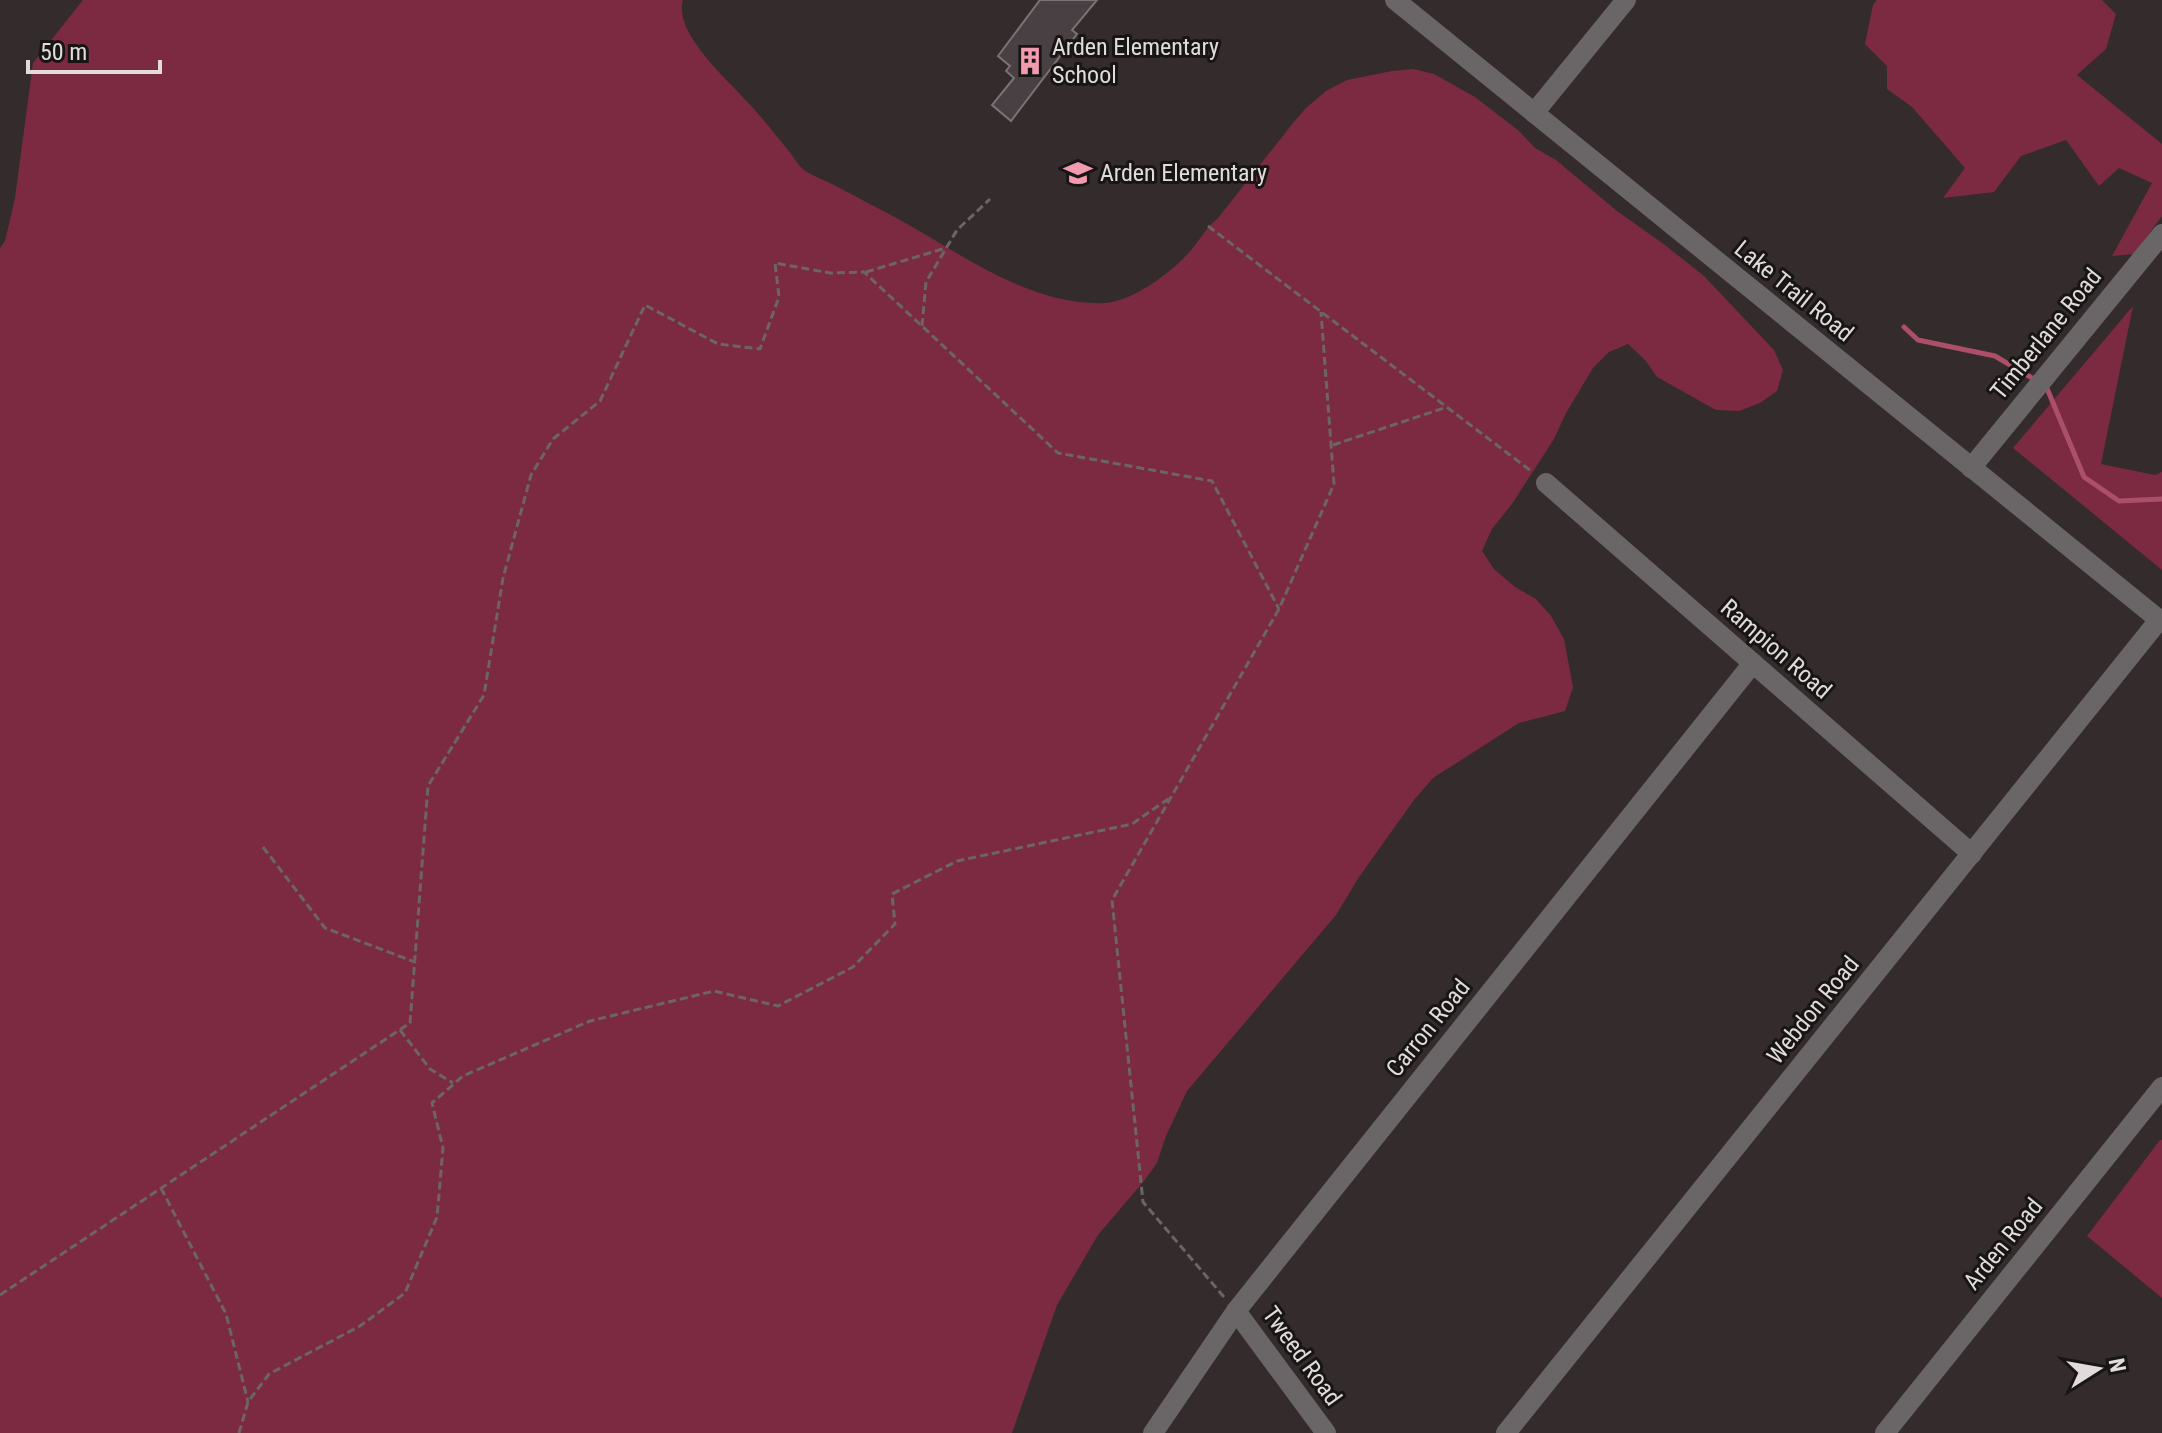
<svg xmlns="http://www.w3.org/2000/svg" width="2162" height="1433" viewBox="0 0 2162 1433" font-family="'Roboto Condensed',sans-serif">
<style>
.green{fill:#7b2a42}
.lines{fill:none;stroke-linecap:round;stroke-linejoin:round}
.stream{stroke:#ac4f68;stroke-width:5}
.building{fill:#484042;stroke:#7b7274;stroke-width:2}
.path{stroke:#6c6465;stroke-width:3;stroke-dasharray:8 4;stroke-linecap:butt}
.minor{stroke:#6a6667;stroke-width:20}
.labels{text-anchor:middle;stroke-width:6;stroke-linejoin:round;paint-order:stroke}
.poi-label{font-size:24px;fill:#e1dbdc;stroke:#181515;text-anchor:start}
.street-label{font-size:24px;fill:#e1dbdc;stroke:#181515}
</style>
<rect width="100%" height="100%" fill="#332b2c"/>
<g class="green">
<path d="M83,0H683C680,9 683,20 687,29C702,59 731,83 753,108C765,121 776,136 788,150C793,156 797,164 803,169C810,175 822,179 830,183C850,193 869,204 889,214C954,248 1027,307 1105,303C1135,301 1178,268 1195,245C1203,235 1208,226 1218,218L1293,123L1306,108L1326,91L1347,80L1392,71L1413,69L1434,74L1475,97L1519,131L1535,148L1556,160L1617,211L1665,245L1704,276L1774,350L1783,370L1777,391L1760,403L1739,411L1716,410L1657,377L1645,360L1628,344L1609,352L1593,368L1566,413L1554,439L1512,504L1492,529L1482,551L1494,569L1515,587L1536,599L1551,616L1564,639L1573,687L1565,711L1519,723L1433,778L1414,800L1359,877L1336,915L1187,1091L1166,1136L1157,1163L1144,1181L1098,1235L1057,1305L1012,1433H0V248L5,241L15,198L33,63Z"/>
<polygon points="1877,0 2102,0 2116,14 2106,49 2077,75 2162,144 2162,216 2134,254 2112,256 2152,183 2119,168 2099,186 2066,140 2021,156 1994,192 1943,198 1965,168 1912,107 1887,89 1887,66 1865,44 1873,5"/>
<polygon points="2133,306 2101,464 2155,475 2162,472 2162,570 2013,448"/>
<polygon points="2160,1140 2162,1140 2162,1298 2087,1236"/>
</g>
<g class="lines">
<g class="stream">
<polyline points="1904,327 1918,340 1995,356 2037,381"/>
<polyline points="2046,386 2084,477 2119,501 2162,499"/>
</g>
</g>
<polygon class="building" points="1040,0 1097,0 1072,30 1077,34 1011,121 992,105 1014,78 1006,71 1010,66 998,56"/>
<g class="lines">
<g class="path">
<polyline points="1208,226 1531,471"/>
<polyline points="866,272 946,248"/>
<polyline points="922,326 926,282 957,230 990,199"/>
<polyline points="1333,445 1447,407"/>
<polyline points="263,847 325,928 415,962"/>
<polyline points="400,1030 430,1069 453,1083"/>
<polyline points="161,1188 226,1314 248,1402"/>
<polyline points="0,1295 410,1023 428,786 484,695 503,578 531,475 553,439 600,401 645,305 718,344 760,349 779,297 775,263 830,273 864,272 1058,453 1212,481 1279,609"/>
<polyline points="1224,1297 1143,1202 1112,900 1279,609 1334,484 1321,312"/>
<polyline points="239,1433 248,1402 269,1374 360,1326 405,1293 437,1217 443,1148 432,1103 463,1076 590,1021 714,991 778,1006 853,967 895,924 892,894 957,861 1132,824 1171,797"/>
</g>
<g class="minor">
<polyline points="1395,0 2162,622"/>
<polyline points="1534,113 1626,0"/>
<polyline points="1971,468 2162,234"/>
<polyline points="1546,483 1972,854"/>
<polyline points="1236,1311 1326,1433"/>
<polyline points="1153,1433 1236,1311 1753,663"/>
<polyline points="1506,1433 2159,620"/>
<polyline points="1885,1433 2162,1087"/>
</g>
</g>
<defs>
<symbol id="building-bare" viewBox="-9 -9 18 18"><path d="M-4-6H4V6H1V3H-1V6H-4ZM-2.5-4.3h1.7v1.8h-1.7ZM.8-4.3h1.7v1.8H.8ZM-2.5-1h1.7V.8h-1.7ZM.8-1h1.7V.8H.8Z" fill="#f29aae" stroke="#181515" stroke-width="2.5" paint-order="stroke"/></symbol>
<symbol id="school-bare" viewBox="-9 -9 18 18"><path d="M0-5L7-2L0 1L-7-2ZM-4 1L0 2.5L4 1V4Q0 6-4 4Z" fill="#f29aae" stroke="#181515" stroke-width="2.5" paint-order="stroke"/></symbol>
</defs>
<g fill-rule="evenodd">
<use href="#building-bare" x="1010" y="41" width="40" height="40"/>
<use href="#school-bare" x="1058" y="153" width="40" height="40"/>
</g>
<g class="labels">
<g class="poi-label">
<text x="1052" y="55">Arden Elementary<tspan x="1052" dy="28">School</tspan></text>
<text x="1100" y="181">Arden Elementary</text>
</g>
<g class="street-label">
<text transform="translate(1794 291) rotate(39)" y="8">Lake Trail Road</text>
<text transform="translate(2046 334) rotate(-51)" y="8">Timberlane Road</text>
<text transform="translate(1776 649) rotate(41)" y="8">Rampion Road</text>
<text transform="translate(1813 1010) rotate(-51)" y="8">Webdon Road</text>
<text transform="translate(1428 1028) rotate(-51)" y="8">Carron Road</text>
<text transform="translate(2003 1244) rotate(-51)" y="8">Arden Road</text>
<text transform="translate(1302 1356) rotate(54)" y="8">Tweed Road</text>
</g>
</g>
<g transform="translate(2098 1369) rotate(79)" stroke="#181515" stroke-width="6" paint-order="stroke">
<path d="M0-6L14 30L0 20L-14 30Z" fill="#e1dbdc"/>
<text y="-12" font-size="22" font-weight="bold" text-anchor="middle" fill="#e1dbdc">N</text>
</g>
<path d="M28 60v12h132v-12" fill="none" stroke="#e1dbdc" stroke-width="4"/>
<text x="40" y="60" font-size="24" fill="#e1dbdc" stroke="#181515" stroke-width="6" paint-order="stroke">50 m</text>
</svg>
